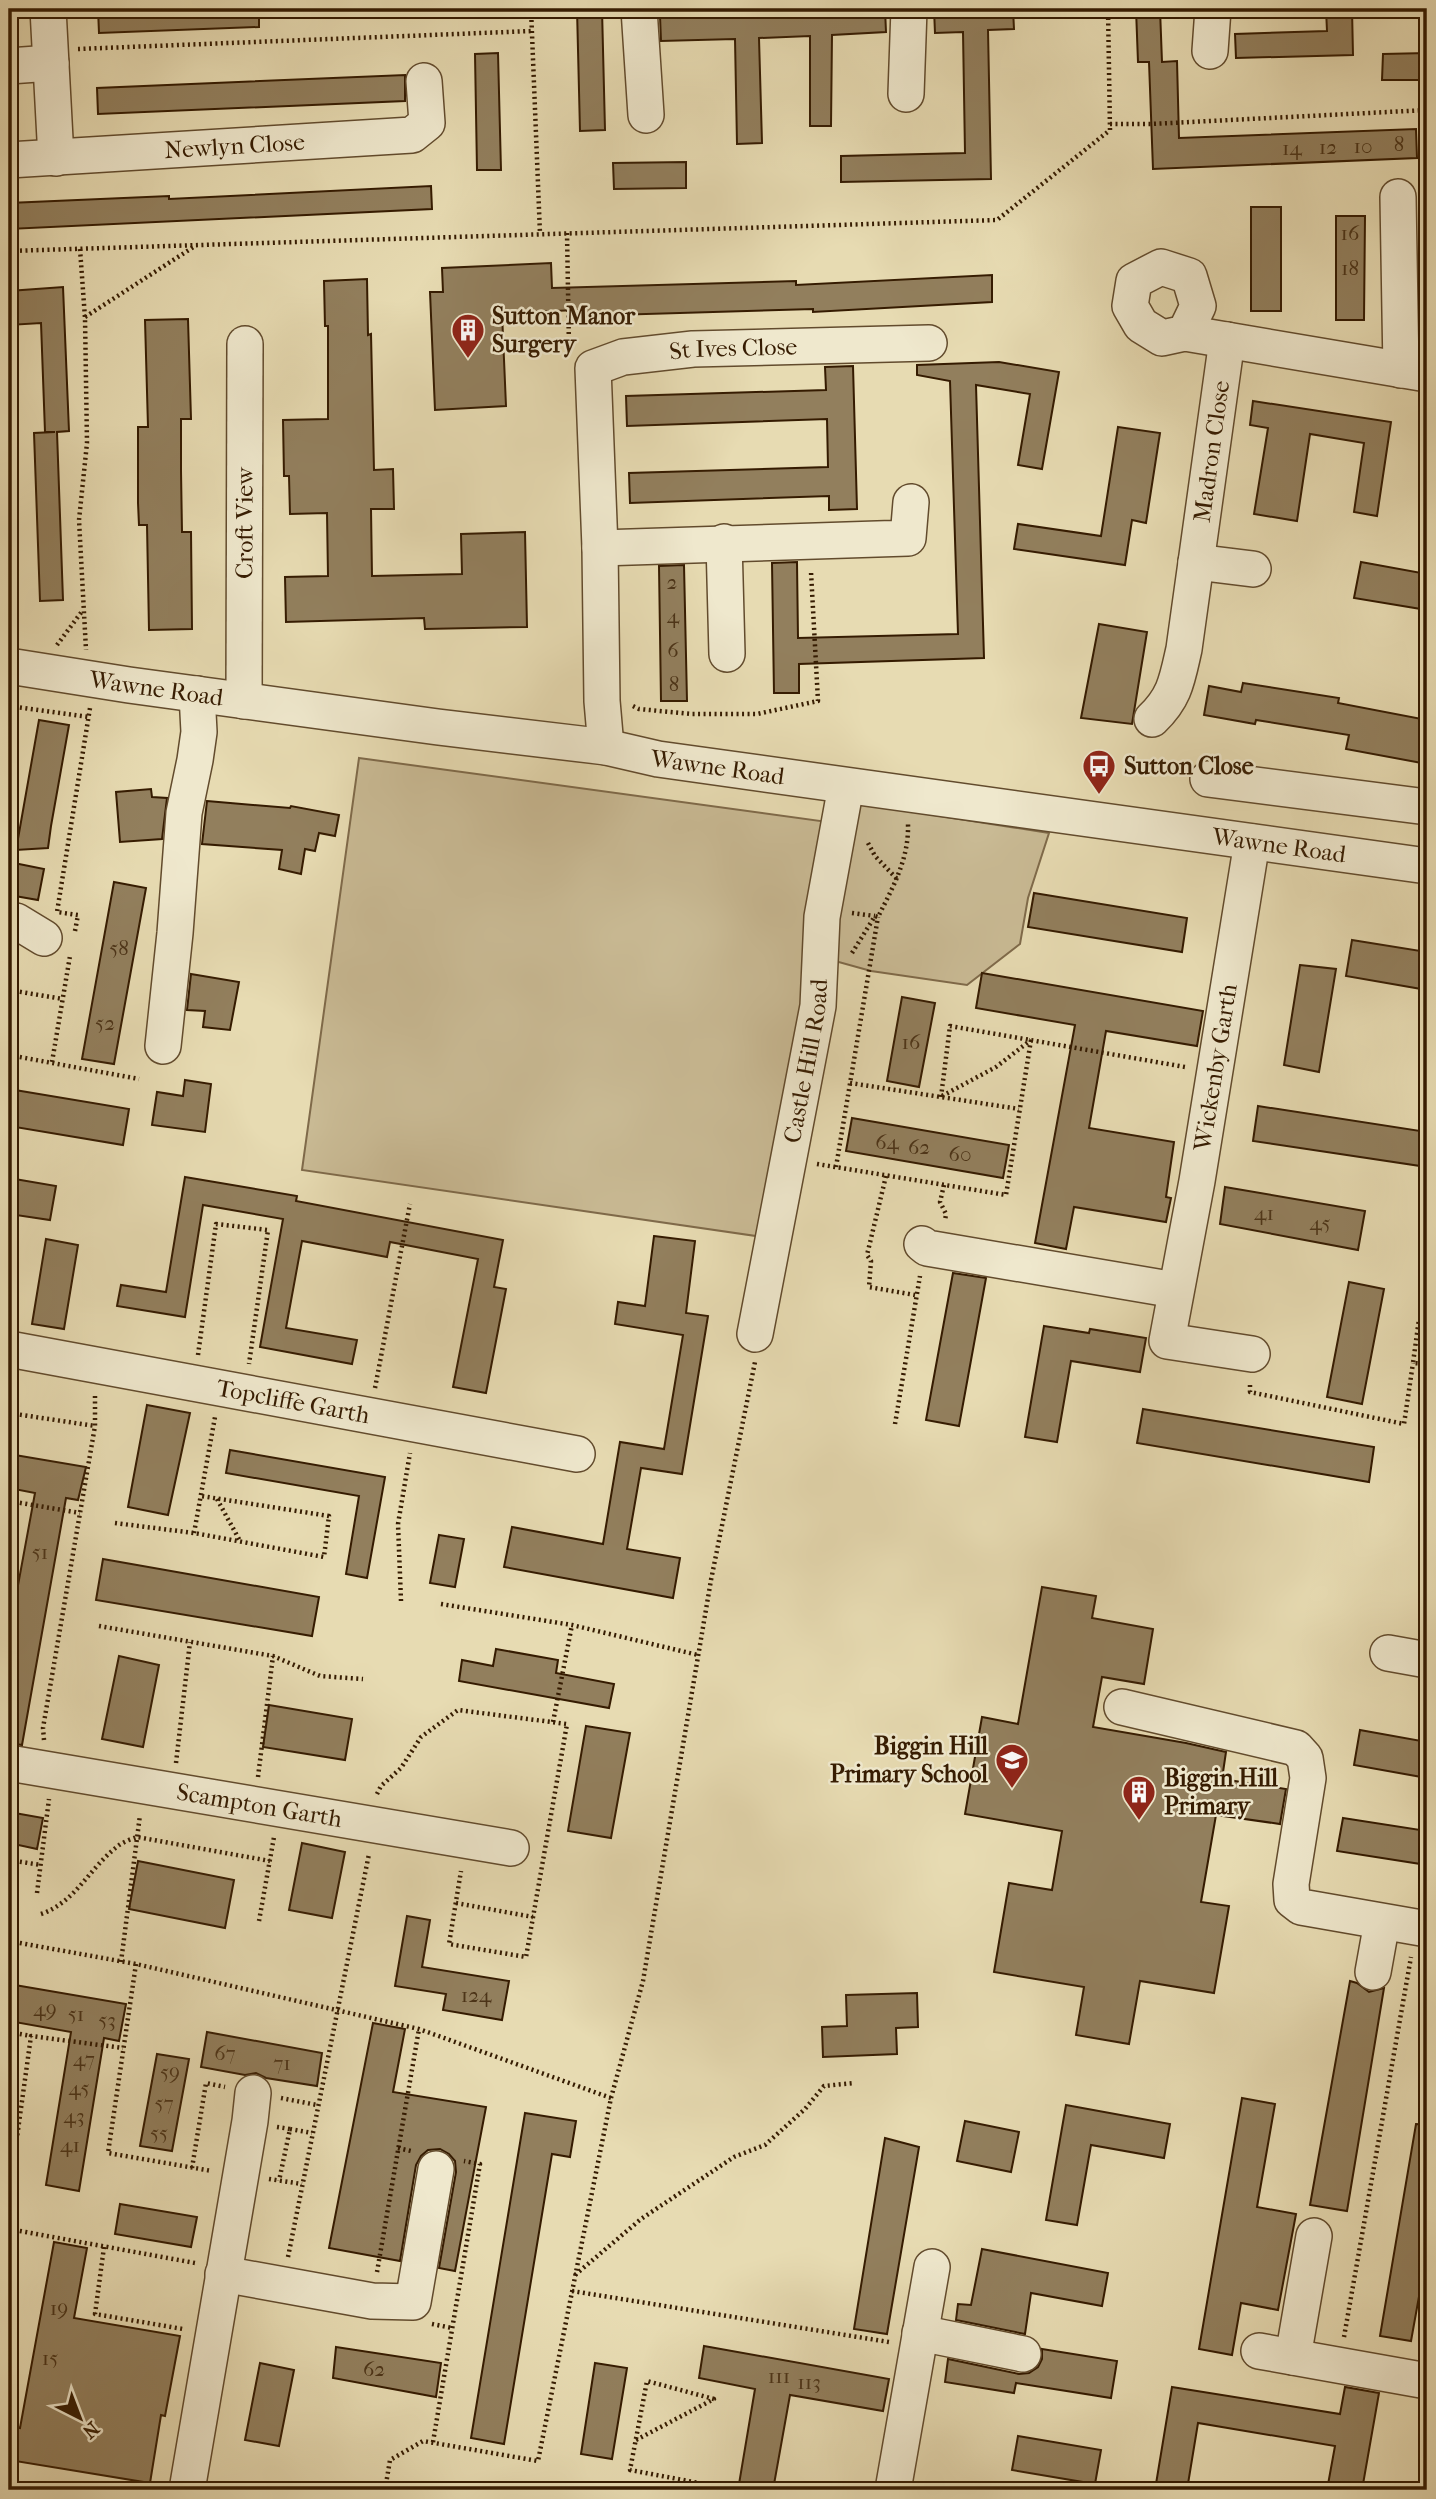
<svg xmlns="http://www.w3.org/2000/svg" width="1436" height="2499" viewBox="0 0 1436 2499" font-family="'IM FELL French Canon',serif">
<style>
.green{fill:#c9ba94;stroke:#7f6a4a;stroke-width:2}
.building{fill:#927f5d;stroke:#351b01;stroke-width:2}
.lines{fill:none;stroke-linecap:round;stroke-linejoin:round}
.minor-casing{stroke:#624b2d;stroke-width:38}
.path{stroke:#351b01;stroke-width:4.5;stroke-dasharray:2 3.5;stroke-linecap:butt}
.minor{stroke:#efe8cd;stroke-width:35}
.labels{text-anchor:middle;stroke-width:5;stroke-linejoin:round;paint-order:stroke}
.number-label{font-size:21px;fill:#4c3418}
.street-label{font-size:24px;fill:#351b01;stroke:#efe8cd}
.poi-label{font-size:24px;font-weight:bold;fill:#351b01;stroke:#efe8cd;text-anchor:start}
</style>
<rect width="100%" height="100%" fill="#e7dbb2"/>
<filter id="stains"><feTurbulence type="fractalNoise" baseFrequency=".00286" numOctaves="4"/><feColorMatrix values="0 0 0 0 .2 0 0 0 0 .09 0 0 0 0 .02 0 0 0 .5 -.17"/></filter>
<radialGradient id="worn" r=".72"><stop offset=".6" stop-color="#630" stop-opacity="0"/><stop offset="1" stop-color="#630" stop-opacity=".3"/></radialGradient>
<g class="green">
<polygon points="359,758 828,822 813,938 763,1237 302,1170"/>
<polygon points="857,803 1049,833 1028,898 1020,944 967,985 871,971 835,961 834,917"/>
</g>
<g class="building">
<polygon points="98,9 259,9 259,27 99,33"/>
<polygon points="577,9 602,9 605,130 580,131"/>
<polygon points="848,9 885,9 886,32 832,35 831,126 810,126 810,36 759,38 762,143 737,144 735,39 661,41 660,16"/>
<polygon points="934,9 1013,9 1014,29 988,30 991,179 841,182 841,156 965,153 963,32 935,33"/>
<polygon points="1136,9 1160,9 1162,62 1177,61 1179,138 1416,129 1417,158 1153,169 1149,62 1138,62"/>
<polygon points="1326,9 1352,9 1353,55 1236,58 1235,34 1327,31"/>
<polygon points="498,53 501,170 477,170 475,54"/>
<polygon points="1427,53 1427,80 1382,80 1383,54"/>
<polygon points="405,75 405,101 98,114 97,88"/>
<polygon points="686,162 686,188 614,189 613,163"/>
<polygon points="431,186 432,209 9,229 9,203 169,196 169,199"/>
<rect x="1251" y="207" width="30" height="104"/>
<polygon points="1336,216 1365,216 1364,320 1336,320"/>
<polygon points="551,263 552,288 796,281 796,285 992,275 992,302 813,312 813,309 579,316 578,310 502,313 506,406 435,410 430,292 443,292 442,268"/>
<polygon points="367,279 368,335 371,334 374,470 393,469 394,509 371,509 372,576 462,574 461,534 525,532 527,627 425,629 424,618 286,622 285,577 328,576 327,513 290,514 289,476 284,476 283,420 328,419 328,326 325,326 324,281"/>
<polygon points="63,287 69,431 57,432 63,600 40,601 34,433 55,432 45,432 41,323 9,325 9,291"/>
<polygon points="188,319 191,419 181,419 181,471 182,532 191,532 192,629 149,630 147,525 139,525 138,503 138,427 148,427 145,320"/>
<polygon points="999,362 1059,372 1042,469 1018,465 1030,394 976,385 984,658 799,664 799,693 774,693 772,563 797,562 798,638 958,634 950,381 917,375 917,365"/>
<polygon points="853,366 857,509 829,510 829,496 630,503 629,473 828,467 827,419 627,426 626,396 826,390 825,367"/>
<polygon points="1253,401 1391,422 1377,516 1354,512 1364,443 1310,434 1297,521 1254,514 1268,428 1250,425"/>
<polygon points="1118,427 1160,433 1146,523 1132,520 1125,565 1014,549 1018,524 1101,536"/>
<polygon points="1361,562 1427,574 1427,610 1354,598"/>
<polygon points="684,565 687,701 661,701 659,566"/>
<polygon points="1099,624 1147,632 1132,724 1081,718"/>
<polygon points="1243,683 1339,698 1338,703 1427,720 1427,764 1346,749 1349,735 1256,720 1255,724 1204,715 1209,686 1241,692"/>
<polygon points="39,720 69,725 51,826 48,848 16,850"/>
<polygon points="151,789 152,797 167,798 162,839 120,842 116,792"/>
<polygon points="207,801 290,808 291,806 339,815 335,836 319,833 315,851 305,849 301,874 279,869 282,850 202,844"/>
<polygon points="14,863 44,869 38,900 9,895"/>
<polygon points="114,882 146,888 114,1064 82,1059"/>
<polygon points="1034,893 1187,918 1182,952 1028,927"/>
<polygon points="1352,940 1427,952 1427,990 1346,976"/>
<polygon points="1300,965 1336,969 1319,1072 1284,1065"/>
<polygon points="982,973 1203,1011 1197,1046 1106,1031 1089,1128 1174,1142 1166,1197 1171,1198 1166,1222 1074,1207 1066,1249 1035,1243 1075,1025 976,1008"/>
<polygon points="191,974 239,982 230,1030 203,1027 205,1011 187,1010"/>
<polygon points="902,997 935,1003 919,1087 887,1081"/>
<polygon points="185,1080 211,1084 205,1132 152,1125 157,1092 183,1096"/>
<polygon points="9,1089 129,1109 123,1145 9,1126"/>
<polygon points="1258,1106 1427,1132 1427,1167 1253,1141"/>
<polygon points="852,1118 1009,1145 1003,1178 846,1151"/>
<polygon points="185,1177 297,1196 296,1201 503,1240 494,1287 506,1289 486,1393 453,1387 478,1259 390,1242 387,1257 302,1241 286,1328 357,1340 352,1364 260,1347 283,1219 203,1205 185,1317 117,1306 121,1285 166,1292"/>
<polygon points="9,1178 56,1186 50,1220 9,1214"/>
<polygon points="1225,1187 1365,1211 1358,1250 1220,1224"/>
<polygon points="654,1236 695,1241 686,1313 708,1316 682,1474 641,1468 627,1549 680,1558 673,1598 504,1567 512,1527 603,1544 620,1442 664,1449 683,1335 615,1324 618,1302 645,1306"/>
<polygon points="46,1239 78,1245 64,1329 32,1324"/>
<polygon points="953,1273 986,1278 959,1426 926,1420"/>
<polygon points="1349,1282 1384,1289 1362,1404 1327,1397"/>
<polygon points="1044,1326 1089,1333 1090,1329 1146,1338 1140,1372 1071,1361 1057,1442 1025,1437"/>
<polygon points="147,1405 190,1413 168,1515 128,1507"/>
<polygon points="1143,1409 1374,1447 1369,1482 1137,1443"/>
<polygon points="230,1450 385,1477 367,1578 346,1574 359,1496 226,1473"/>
<polygon points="9,1454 86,1467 78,1500 66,1498 22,1745 9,1743 9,1634 35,1493 9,1488"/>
<polygon points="439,1535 464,1539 455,1587 430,1583"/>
<polygon points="103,1559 319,1597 312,1636 96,1600"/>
<polygon points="1042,1587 1096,1596 1092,1618 1153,1629 1144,1684 1102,1677 1093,1727 1186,1743 1226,1752 1222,1779 1286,1789 1280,1824 1216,1815 1201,1902 1229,1906 1214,1993 1140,1981 1129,2044 1076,2035 1084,1987 994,1972 1009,1883 1052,1890 1062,1831 965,1814 982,1717 1018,1724"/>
<polygon points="496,1649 558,1660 556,1673 614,1684 609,1708 459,1681 462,1660 493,1666"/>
<polygon points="119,1656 159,1665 143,1747 102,1739"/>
<polygon points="269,1705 352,1719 345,1760 263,1747"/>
<polygon points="586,1726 630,1733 611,1838 568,1831"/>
<polygon points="1360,1730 1427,1742 1427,1778 1354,1765"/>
<polygon points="9,1812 43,1818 37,1849 9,1843"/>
<polygon points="1343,1818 1427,1831 1427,1865 1337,1851"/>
<polygon points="302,1843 345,1852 332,1918 289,1910"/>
<polygon points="138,1861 234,1880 225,1928 129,1909"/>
<polygon points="407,1916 430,1920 422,1967 509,1981 502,2020 443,2010 446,1994 395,1986"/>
<polygon points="1350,1981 1357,1983 1369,1992 1384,1988 1347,2211 1310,2205"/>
<polygon points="9,1984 126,2004 119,2041 104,2038 79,2191 46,2185 71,2032 9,2021"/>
<polygon points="917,1993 918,2027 896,2028 897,2054 823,2057 822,2027 847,2026 846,1995"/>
<polygon points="373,2023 405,2029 393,2092 486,2107 455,2271 439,2268 456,2172 455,2161 449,2154 440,2149 428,2150 421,2156 416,2165 400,2261 329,2248"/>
<polygon points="207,2032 322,2053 317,2086 266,2078 256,2073 245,2075 201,2067"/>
<polygon points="157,2054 189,2059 172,2151 140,2146"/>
<polygon points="1242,2098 1275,2104 1257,2207 1296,2214 1278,2310 1241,2303 1232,2355 1199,2349"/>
<polygon points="1066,2105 1170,2124 1164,2158 1091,2145 1077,2225 1046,2220"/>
<polygon points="525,2113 576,2121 570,2157 552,2154 504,2444 471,2438"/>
<polygon points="965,2121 1019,2132 1011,2172 957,2161"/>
<polygon points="1416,2124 1427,2125 1427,2252 1411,2341 1380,2336"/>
<polygon points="885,2138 919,2147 887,2334 854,2329"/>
<polygon points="120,2204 197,2217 191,2247 115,2234"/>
<polygon points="54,2242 87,2248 74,2318 180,2336 165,2416 161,2415 150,2483 9,2460 9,2426 20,2428"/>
<polygon points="982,2249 1108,2273 1102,2306 1031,2293 1025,2334 956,2320 958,2304 971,2305"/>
<polygon points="704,2346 889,2379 883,2411 790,2395 773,2490 738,2490 755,2389 699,2378"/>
<polygon points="336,2347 441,2363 436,2397 333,2378"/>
<polygon points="1042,2349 1117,2361 1111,2398 1016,2383 1014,2393 945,2382 948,2359 1019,2374 1029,2373 1038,2367 1042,2359"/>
<polygon points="260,2363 294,2370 279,2446 245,2440"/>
<polygon points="595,2363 627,2368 612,2459 581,2454"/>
<polygon points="1172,2387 1340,2414 1345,2387 1379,2393 1362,2490 1327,2490 1335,2446 1198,2423 1187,2490 1155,2490"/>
<polygon points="1018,2436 1101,2450 1095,2484 1012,2470"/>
</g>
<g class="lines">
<defs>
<g id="minor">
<polyline points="48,9 56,158"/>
<polyline points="639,9 646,115"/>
<polyline points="1210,51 1213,9"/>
<polyline points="9,66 51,63"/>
<polyline points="906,94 909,9"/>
<path id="s1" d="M9,160L412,135L427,123L424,81"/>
<polyline points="1398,197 1401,370"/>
<polyline points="1185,333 1198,306 1189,276 1161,267 1134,281 1130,306 1141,325 1162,338 1185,333 1427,374"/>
<polyline points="724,542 727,654"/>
<polyline points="600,548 908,538 911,502"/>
<polyline points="1196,562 1253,569"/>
<path id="s2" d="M9,666L129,685L438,727L606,747L658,759L1427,866"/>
<path id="s3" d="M244,701L245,344"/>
<path id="s4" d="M1152,719C1175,697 1177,680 1184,649L1227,340"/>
<path id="s5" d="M606,747L602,701L600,548L593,368L623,357L693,349L929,343"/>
<polyline points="1208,779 1427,807"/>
<polyline points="9,920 16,921 44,938"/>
<polyline points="163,1046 175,933 184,813 195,760 199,732 197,694"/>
<polyline points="922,1244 927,1248 1175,1290"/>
<path id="s6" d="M755,1334L818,1006L822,917L846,786"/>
<path id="s7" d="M9,1349L577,1454"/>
<path id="s8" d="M1252,1354L1167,1341L1197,1181L1252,842"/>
<polyline points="1388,1653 1427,1660"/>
<polyline points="1122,1707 1296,1748 1305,1758 1308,1778 1291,1884 1292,1900 1301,1907 1427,1929"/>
<path id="s9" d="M9,1763L511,1848"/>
<polyline points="1373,1972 1382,1922"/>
<polyline points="223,2274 372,2301 413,2302 436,2169"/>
<polyline points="920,2333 1023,2354"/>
<polyline points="1259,2351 1427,2381"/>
<polyline points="1293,2357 1314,2236"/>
<polyline points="187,2490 250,2121 253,2093"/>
<polyline points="893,2490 932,2267"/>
</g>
</defs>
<use href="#minor" class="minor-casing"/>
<g class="path">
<polyline points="531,9 540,234"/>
<polyline points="78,49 532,31"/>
<polyline points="1110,124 1151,124 1427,110"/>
<polyline points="567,233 569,348"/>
<polyline points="80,249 85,318 87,443 79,520 86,650"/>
<polyline points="9,251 997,220 1110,130 1108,9"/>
<polyline points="85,317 195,246"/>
<polyline points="57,645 83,610"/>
<polyline points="9,706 89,717"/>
<polyline points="633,706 639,709 692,714 757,714 818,701 811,572"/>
<polyline points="868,843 875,856 897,879"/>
<polyline points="852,913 875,916"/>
<polyline points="75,931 78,915 57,912 90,708"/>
<path d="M852,953L875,916L878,917C893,887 909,859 908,824"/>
<polyline points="9,969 11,953"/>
<polyline points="9,990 63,999"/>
<polyline points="9,1055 139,1079"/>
<polyline points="52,1062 70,956"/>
<polyline points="850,1083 1019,1109"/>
<polyline points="942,1096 996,1067 1031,1040"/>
<polyline points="941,1097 950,1026 1185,1067"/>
<polyline points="817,1164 1006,1195 1031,1040"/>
<polyline points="836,1167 878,917"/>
<polyline points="886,1176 867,1255 871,1261 869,1287 915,1295"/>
<polyline points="944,1185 940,1202 946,1214 945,1221"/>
<polyline points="1427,1319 1419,1319 1413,1363 1427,1364"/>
<polyline points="198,1355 216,1224 268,1230 249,1364"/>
<polyline points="1250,1385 1250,1392 1404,1424 1413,1363"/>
<polyline points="375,1388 410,1204"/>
<polyline points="9,1413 95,1426"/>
<polyline points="895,1424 920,1276"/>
<polyline points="217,1499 240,1541"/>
<polyline points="9,1501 80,1513"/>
<polyline points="115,1523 194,1533 324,1557 329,1516 201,1496"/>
<polyline points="194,1533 215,1417"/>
<polyline points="401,1601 398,1524 410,1453"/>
<polyline points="441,1604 572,1625 698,1655"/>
<polyline points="99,1626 273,1656 320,1676 363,1679"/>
<polyline points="553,1722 572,1625"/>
<polyline points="44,1740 43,1728 95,1426 95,1396"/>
<polyline points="176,1763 190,1642"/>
<polyline points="258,1777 273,1656"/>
<polyline points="377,1794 381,1786 401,1768 421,1737 458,1710 567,1724 526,1957 449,1944 461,1871"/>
<polyline points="9,1860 41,1865"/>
<polyline points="37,1893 49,1799"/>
<polyline points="456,1903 533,1917"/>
<path d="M41,1914C76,1902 89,1868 118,1846C123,1842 131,1839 137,1837L270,1861"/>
<polyline points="259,1921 274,1837"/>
<polyline points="9,1941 136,1964 419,2029 611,2098"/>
<polyline points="121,1962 140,1815"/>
<polyline points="136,1964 108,2153 212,2171"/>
<polyline points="9,2032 31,2036"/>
<polyline points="281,2098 317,2105"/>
<polyline points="277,2127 290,2129 279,2181"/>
<polyline points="290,2129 312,2133"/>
<polyline points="398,2148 411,2151"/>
<polyline points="192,2168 206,2083 225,2087"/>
<polyline points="269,2179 302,2184"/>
<polyline points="9,2195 31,2036 123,2048"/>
<polyline points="9,2229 195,2263"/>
<polyline points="104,2247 95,2314 183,2329"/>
<polyline points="288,2257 369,1854"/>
<polyline points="377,2272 419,2029"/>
<polyline points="9,2273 16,2230"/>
<polyline points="575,2275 641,2219 734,2157 765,2145 805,2109 824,2086 854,2083"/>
<polyline points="572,2291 889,2342"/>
<polyline points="432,2324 452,2328"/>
<polyline points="1344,2337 1411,1957"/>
<polyline points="636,2440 714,2399 647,2381 630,2470 699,2483 698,2490"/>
<polyline points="433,2442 480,2164 464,2161"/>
<polyline points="9,2482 55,2490"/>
<polyline points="385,2490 390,2460 423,2441 538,2461 611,2098 643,1981 711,1580 755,1362"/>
</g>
<use href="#minor" class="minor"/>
</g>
<defs>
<symbol id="building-pin" viewBox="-11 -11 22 30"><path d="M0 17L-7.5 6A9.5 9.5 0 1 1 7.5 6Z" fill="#8f2418" stroke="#efe8cd"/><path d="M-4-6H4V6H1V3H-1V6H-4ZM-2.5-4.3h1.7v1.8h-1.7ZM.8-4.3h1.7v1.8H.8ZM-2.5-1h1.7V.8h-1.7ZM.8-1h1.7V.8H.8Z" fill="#fff"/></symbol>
<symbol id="bus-pin" viewBox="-11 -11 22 30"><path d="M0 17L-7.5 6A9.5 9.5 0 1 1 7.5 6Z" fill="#8f2418" stroke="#efe8cd"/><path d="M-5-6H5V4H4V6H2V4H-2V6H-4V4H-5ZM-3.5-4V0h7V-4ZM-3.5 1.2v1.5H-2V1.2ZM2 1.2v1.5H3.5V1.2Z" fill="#fff"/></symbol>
<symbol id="school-pin" viewBox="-11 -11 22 30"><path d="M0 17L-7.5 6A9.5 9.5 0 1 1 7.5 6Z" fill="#8f2418" stroke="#efe8cd"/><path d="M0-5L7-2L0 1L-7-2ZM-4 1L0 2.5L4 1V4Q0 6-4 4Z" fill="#fff"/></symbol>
</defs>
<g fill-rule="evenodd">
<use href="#building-pin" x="449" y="311" width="38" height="52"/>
<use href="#bus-pin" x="1080" y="747" width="38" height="52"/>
<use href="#school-pin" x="993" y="1741" width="38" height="52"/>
<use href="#building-pin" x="1120" y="1773" width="38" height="52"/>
</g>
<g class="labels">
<g class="number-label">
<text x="1399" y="151">8</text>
<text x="1363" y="153">10</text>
<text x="1328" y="154">12</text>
<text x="1292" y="155">14</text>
<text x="1350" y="240">16</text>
<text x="1350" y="275">18</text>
<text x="672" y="589">2</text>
<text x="673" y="623">4</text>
<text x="673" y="657">6</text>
<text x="674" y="691">8</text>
<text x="119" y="955">58</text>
<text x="105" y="1030">52</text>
<text x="911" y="1049">16</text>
<text x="887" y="1149">64</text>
<text x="919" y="1154">62</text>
<text x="960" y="1161">60</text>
<text x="1264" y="1220">41</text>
<text x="1320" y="1230">45</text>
<text x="40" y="1559">51</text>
<text x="476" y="2002">124</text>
<text x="45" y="2016">49</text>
<text x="76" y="2021">51</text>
<text x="107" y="2027">53</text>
<text x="225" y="2060">67</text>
<text x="84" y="2066">47</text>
<text x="282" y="2070">71</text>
<text x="170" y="2079">59</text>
<text x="79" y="2095">45</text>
<text x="164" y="2110">57</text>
<text x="74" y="2123">43</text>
<text x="159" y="2140">55</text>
<text x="70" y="2152">41</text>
<text x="59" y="2315">19</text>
<text x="50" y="2365">15</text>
<text x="374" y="2376">62</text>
<text x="779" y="2383">111</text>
<text x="809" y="2389">113</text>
</g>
<g class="street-label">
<text dy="8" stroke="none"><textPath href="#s1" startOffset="226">Newlyn Close</textPath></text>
<text dy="8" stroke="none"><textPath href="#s5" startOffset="522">St Ives Close</textPath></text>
<text dy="8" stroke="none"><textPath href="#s4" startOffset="278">Madron Close</textPath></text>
<text dy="8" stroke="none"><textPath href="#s3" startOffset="178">Croft View</textPath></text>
<text dy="8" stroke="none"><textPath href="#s2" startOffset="149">Wawne Road</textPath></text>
<text dy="8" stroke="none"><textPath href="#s2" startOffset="716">Wawne Road</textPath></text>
<text dy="8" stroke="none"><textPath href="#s2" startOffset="1283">Wawne Road</textPath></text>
<text dy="8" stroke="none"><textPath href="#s6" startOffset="278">Castle Hill Road</textPath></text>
<text dy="8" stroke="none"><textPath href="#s8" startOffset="364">Wickenby Garth</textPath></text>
<text dy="8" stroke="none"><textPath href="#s7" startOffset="289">Topcliffe Garth</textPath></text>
<text dy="8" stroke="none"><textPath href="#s9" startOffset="254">Scampton Garth</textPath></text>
</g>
<g class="poi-label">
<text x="492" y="324">Sutton Manor<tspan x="492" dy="28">Surgery</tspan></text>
<text x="1124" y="774">Sutton Close</text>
<text x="988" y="1754" text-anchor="end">Biggin Hill<tspan x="988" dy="28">Primary School</tspan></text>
<text x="1164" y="1786">Biggin Hill<tspan x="1164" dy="28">Primary</tspan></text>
</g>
</g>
<rect width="1436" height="2499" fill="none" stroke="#e7dbb2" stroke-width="35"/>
<rect x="10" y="10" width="1415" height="2478" fill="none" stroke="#351b01" stroke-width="3.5"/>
<rect x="18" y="18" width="1401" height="2464" fill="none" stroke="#351b01" stroke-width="2"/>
<g transform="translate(80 2418) rotate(138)" stroke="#efe8cd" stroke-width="5" paint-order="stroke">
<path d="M0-5L12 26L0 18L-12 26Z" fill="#351b01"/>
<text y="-10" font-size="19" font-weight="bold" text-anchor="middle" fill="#351b01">N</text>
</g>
<rect width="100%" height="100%" filter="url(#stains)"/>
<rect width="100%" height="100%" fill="url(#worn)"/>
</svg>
